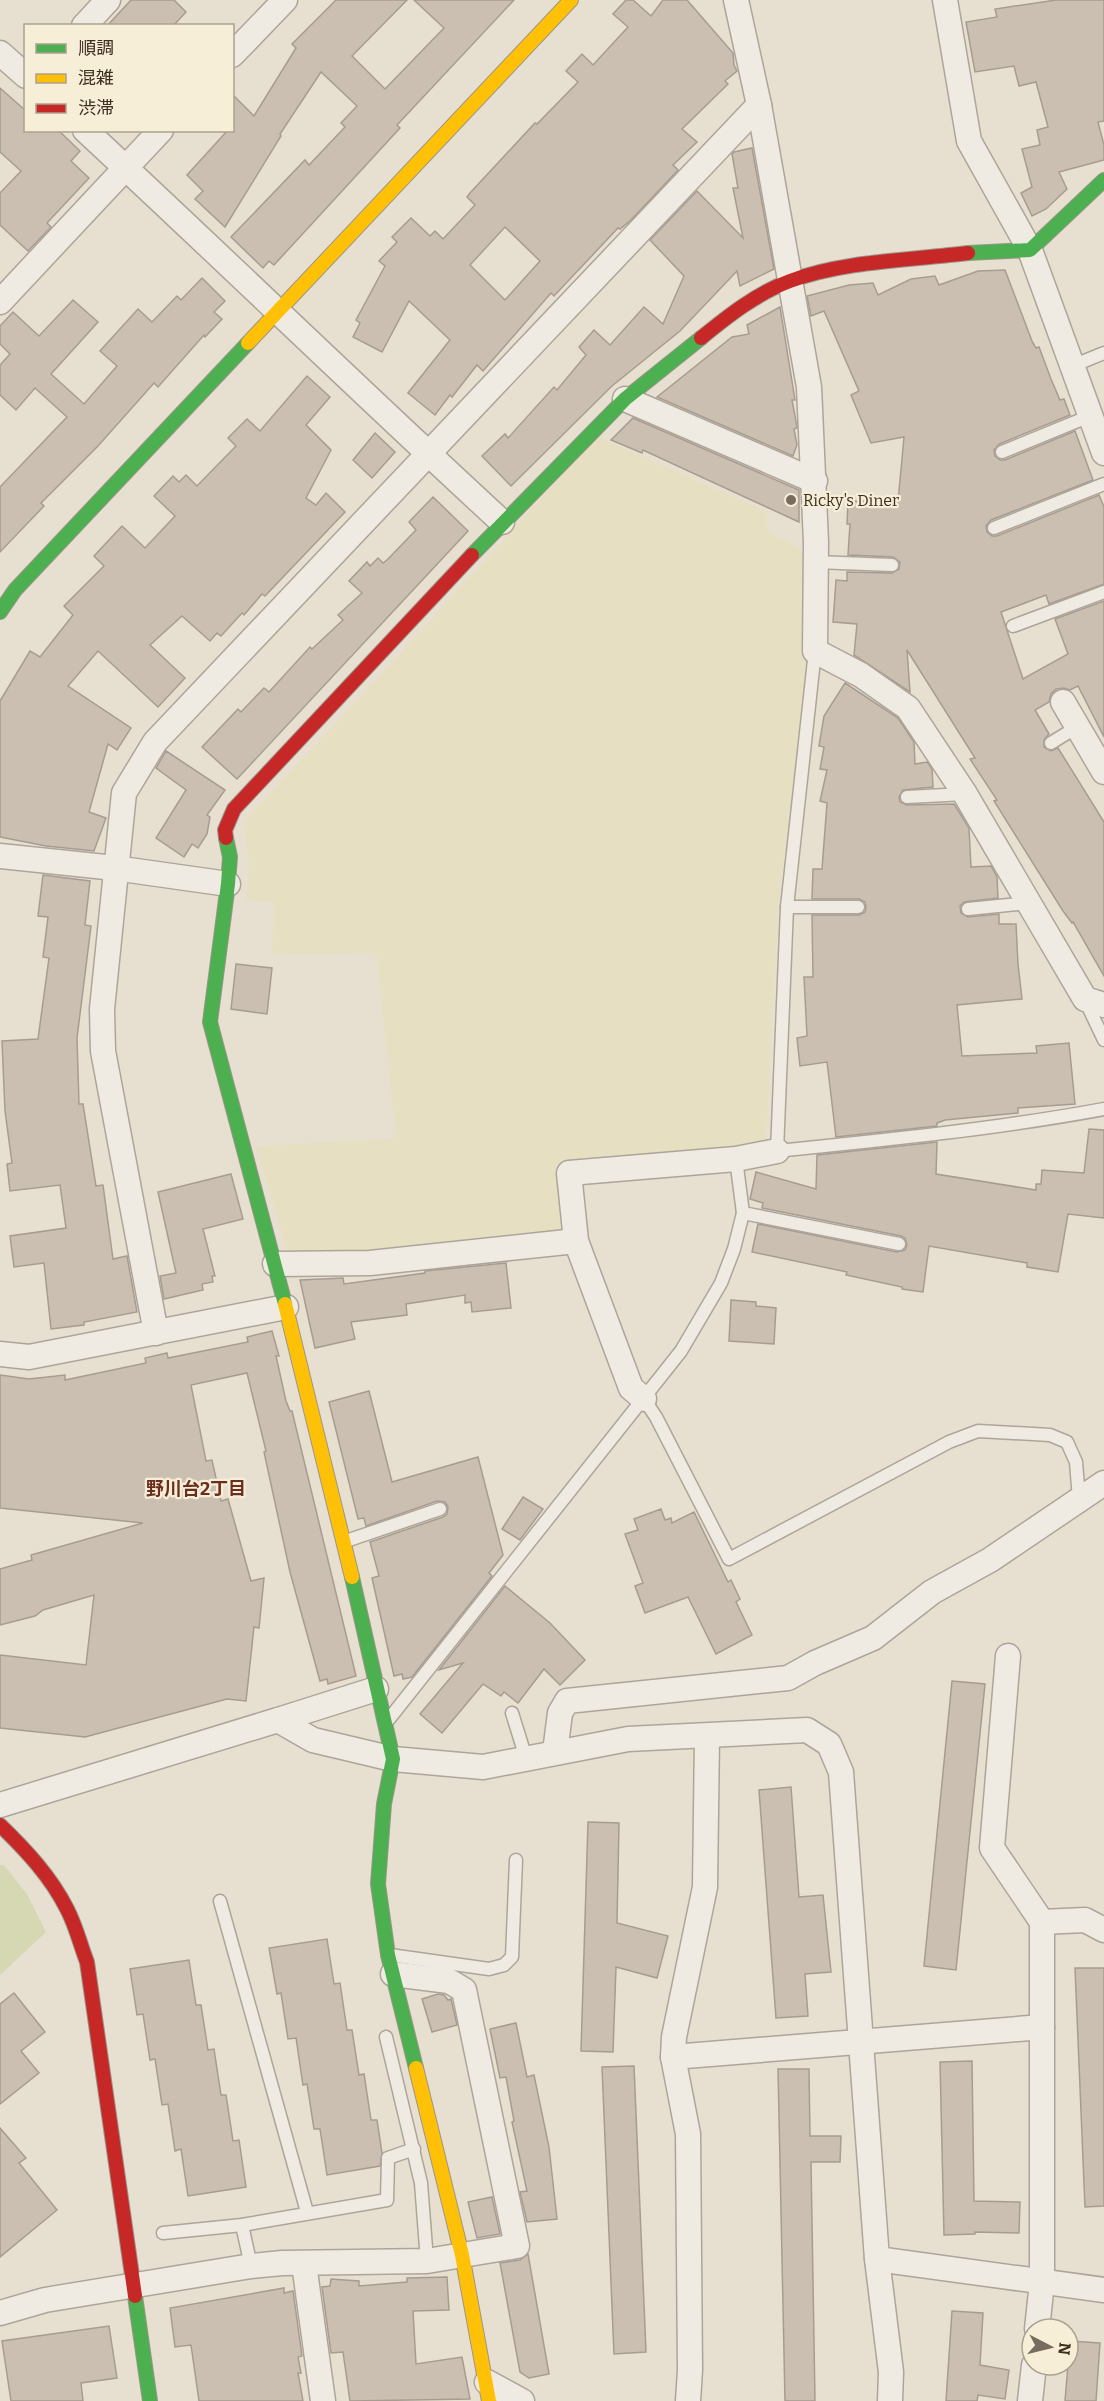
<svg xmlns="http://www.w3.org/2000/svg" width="1104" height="2401" viewBox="0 0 1104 2401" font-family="Bitter,'Noto Sans JP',serif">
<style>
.farmland{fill:#e6dfc2}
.green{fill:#d6d7b3}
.building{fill:#cbbfb2;stroke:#a89c90;stroke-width:1.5;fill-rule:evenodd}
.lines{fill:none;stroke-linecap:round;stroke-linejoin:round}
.lane-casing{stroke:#ada599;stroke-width:15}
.street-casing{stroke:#ada599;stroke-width:27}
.fast-casing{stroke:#9c958a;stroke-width:16}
.slow-casing{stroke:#9c958a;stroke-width:16}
.jam-casing{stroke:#9c958a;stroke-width:16}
.lane{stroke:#efebe3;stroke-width:12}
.street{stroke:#efebe3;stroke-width:24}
.fast{stroke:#4caf50;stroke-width:14}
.slow{stroke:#ffc107;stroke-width:14}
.jam{stroke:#c62828;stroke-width:14}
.poi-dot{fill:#786c5e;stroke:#f7eed8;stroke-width:2}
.labels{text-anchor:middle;stroke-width:4.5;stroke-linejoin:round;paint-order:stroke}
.poi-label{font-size:16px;fill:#3d2e20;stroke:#f7eed8;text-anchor:start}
.neighbourhood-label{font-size:18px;font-weight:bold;fill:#6b2e1e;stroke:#f7eed8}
</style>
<rect width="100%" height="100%" fill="#e7e0d1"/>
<polygon class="farmland" points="597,436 767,512 767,530 811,555 810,639 779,898 766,1146 559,1169 566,1225 558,1234 365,1252 288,1254 256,1146 396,1138 376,953 272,955 274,903 246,900 249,866 244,822 431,620"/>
<polygon class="green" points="0,1865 4,1865 27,1894 46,1932 0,1975"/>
<g class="building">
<polygon points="131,0 174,0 186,12 173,26 107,26"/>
<polygon points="336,0 407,0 352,56 385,89 444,28 414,0 514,0 397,125 400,128 274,265 269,261 263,268 231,237 305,160 309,165 345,127 341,123 357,106 321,72 280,134 281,136 225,227 195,199 203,191 187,175 228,130 232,130 232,94 254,116 296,48 292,44"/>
<path d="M626,0H633L651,16L663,0H687L733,53L734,65L737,71L725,81L728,84L682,129L697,142L673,165L678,170L631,220L620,229L618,228L554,296L551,293L483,371L477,365L452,397L450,395L435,415L408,393L450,340L409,301L382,352L353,337L360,323L356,320L385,266L379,261L397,242L392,237L411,218L430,236L435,231L443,239L475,205L467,197L470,193L535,123L537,124L578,82L566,71L582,54L593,65L628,27L613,14ZM505,227L540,261L505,300L470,265Z"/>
<polygon points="1056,0 1104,0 1104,121 1098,122 1104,145 1104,160 1059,172 1067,189 1046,209 1032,216 1021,193 1032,187 1022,149 1040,145 1037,130 1048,127 1036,82 1019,86 1014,66 975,72 966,22 997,17 995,9"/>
<polygon points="0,88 26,111 26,130 58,130 80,151 71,161 89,178 47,223 51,227 28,251 0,225 0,193 21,171 0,152"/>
<polygon points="752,148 774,269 740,286 737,271 680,331 612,386 511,486 482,456 505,434 508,438 554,387 557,390 586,355 579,347 594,330 610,345 644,307 663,324 684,276 650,240 697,191 743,238 733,188 738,188 732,154 734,152"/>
<polygon points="1005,270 1032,341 1036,348 1039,347 1051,379 1060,400 1064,399 1070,415 999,444 994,450 995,456 1000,460 1005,460 1075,431 1093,480 991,520 986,526 987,532 992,536 997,536 1099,495 1104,507 1104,584 1049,604 1046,595 1001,612 1023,679 1068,654 1055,619 1104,601 1104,737 1078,686 1070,690 1064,688 1056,689 1051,694 1049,702 1035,710 1049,734 1044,740 1044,747 1051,751 1058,748 1104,822 1104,976 1073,922 1072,923 1063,911 994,801 997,800 970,759 975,758 907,650 910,692 854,655 857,624 833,622 836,580 847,581 847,572 892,573 899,569 900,562 893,557 848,555 850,524 847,524 848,501 898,502 904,437 871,443 851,395 859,391 824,311 811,316 807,296 849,285 873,283 878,295 911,279 935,276 939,285 978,271"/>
<polygon points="202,278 225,301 214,312 222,319 205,337 204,335 158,387 154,383 98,446 41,503 44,506 0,552 0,487 67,417 35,388 16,410 0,395 0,365 10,354 0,344 0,326 13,312 39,336 73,300 98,322 51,374 84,404 117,366 100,351 138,309 152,322 177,296 181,300"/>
<polygon points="780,307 795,400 792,400 796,421 797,428 794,429 797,445 793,456 657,397 732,337 749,334 747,325"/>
<polygon points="307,376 330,397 306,425 331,450 306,498 316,505 326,493 345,512 265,596 262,594 244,615 242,613 221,636 217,633 210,641 182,616 150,645 185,678 158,707 98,651 68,686 131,728 117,750 108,744 89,812 106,818 94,851 46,846 0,837 0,701 30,651 40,657 73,615 64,606 104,566 94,556 122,526 145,548 175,516 154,496 173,476 179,482 186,475 197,486 236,446 228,438 247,419 260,431"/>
<polygon points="633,418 799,490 799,522 643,450 642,453 611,440"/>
<polygon points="375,433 395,452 372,478 353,460"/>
<polygon points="433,497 468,531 237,779 202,747 238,709 241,712 264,688 269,692 310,647 312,649 343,620 338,615 362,593 349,581 367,562 370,566 378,558 383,563 387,560 416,530 409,522"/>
<polygon points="845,683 898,718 914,742 915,764 927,762 932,769 933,787 903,790 899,797 900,802 907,805 954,804 969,828 971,867 991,866 997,877 998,898 964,902 960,906 961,913 968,917 999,914 999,924 1016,924 1018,964 1022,999 957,1005 962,1056 1037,1053 1036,1046 1069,1043 1075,1104 1018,1108 1018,1113 945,1120 937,1123 937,1126 836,1137 827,1062 800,1066 797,1038 807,1036 804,977 813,977 812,915 859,915 865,912 866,908 865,902 859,899 812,899 813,869 822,869 827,803 820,801 827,770 820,769 824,747 819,746 824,716"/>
<polygon points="166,751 225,790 207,815 210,817 207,834 198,848 192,844 184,857 156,838 186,790 156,768"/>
<polygon points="43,875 90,881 85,925 91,926 77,1038 79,1104 83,1104 96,1186 103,1185 113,1259 127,1256 137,1312 84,1322 84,1325 51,1329 44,1263 14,1267 10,1236 66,1228 60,1185 10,1191 7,1164 12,1163 5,1111 2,1041 38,1039 49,958 43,957 48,917 38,916"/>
<polygon points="236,964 272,968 267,1014 231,1009"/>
<polygon points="1089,1129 1104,1130 1104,1218 1068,1214 1058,1272 1027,1267 1027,1263 929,1246 923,1292 902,1289 902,1287 846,1275 847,1272 752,1252 758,1224 897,1252 905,1250 907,1245 905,1238 901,1236 762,1208 763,1203 750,1199 756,1172 816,1189 817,1155 937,1142 936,1174 1036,1190 1036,1184 1041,1184 1042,1170 1084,1173"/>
<polygon points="231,1174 243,1219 203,1229 215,1276 212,1276 213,1282 202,1284 203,1290 164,1299 160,1276 176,1273 158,1192"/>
<polygon points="506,1263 511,1308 472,1312 471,1302 465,1303 465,1295 406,1304 407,1315 351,1322 355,1339 315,1348 300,1280 343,1278 344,1284 425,1273 425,1271"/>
<polygon points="731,1300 756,1302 756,1306 776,1308 774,1344 729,1341"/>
<polygon points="272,1331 279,1356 276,1356 286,1401 290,1411 292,1411 356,1676 328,1684 327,1679 320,1681 290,1572 264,1452 266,1451 247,1373 191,1385 206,1461 212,1460 221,1501 228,1499 251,1581 264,1578 259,1628 254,1627 246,1701 227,1699 85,1737 0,1728 0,1655 86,1665 94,1595 43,1610 35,1616 0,1625 0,1569 32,1560 31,1555 143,1523 0,1508 0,1375 29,1379 65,1375 65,1380 146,1363 145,1358 167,1353 168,1358 248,1342 247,1337"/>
<polygon points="369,1391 392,1482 478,1457 503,1555 489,1573 492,1576 412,1677 403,1679 402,1674 394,1676 372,1578 379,1576 370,1542 443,1517 447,1514 448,1507 445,1502 437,1501 366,1526 364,1518 358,1519 329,1402"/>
<polygon points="523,1497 543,1509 520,1540 502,1529"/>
<polygon points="661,1509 665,1520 671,1518 672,1523 694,1512 728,1582 731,1580 740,1599 736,1602 752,1635 716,1654 688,1597 645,1613 635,1586 643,1583 625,1534 638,1530 634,1519"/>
<polygon points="505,1586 550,1623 585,1660 560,1685 544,1669 518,1703 504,1692 501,1696 483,1684 442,1733 420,1714 463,1663 439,1670"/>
<polygon points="952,1681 985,1684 956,1970 924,1966"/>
<polygon points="791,1787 799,1897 823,1895 831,1972 805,1974 808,2016 776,2018 759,1790"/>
<polygon points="588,1822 619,1823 617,1923 668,1936 657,1978 616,1967 613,2052 581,2051"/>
<polygon points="327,1939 334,1984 340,1983 347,2030 352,2030 359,2075 364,2074 371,2120 377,2120 382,2153 380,2166 327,2175 320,2129 314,2129 307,2084 303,2085 296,2038 288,2039 281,1993 277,1994 269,1948"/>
<polygon points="189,1960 196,2005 201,2005 208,2050 214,2049 221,2095 226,2095 233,2141 239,2140 246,2187 188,2196 181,2149 175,2151 168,2104 162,2105 155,2059 150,2060 143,2014 137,2015 130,1969"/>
<polygon points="1075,1968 1104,1968 1104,2206 1085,2207"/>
<polygon points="14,1993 45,2032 21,2051 39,2073 0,2104 0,2004"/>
<polygon points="438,1994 444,1995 448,2000 451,1999 457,2025 432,2032 422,1999"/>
<polygon points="516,2023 527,2077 534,2075 549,2147 557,2219 527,2222 520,2192 527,2191 512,2122 514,2121 506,2077 500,2078 490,2029"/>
<polygon points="972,2061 974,2201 1020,2202 1019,2233 975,2232 975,2234 944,2235 940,2062"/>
<polygon points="634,2066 646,2352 614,2354 602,2067"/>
<polygon points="778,2069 809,2069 810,2136 841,2136 840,2162 811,2162 815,2401 785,2401"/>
<polygon points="0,2128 26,2158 19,2163 57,2210 0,2257"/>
<polygon points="492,2197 500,2234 477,2238 468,2202"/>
<polygon points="528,2254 549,2374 529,2378 520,2372 500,2263 520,2260"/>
<polygon points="447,2277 449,2310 413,2311 416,2364 462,2357 470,2399 350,2401 343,2352 331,2353 322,2287 330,2286 331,2279 359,2281 359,2286 407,2282 407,2278"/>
<polygon points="284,2288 284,2293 293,2291 302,2356 298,2357 301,2373 298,2373 303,2401 199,2401 191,2345 175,2347 170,2308"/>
<polygon points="952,2311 983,2313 980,2365 1009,2370 1005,2399 978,2395 977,2401 946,2401"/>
<polygon points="109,2326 117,2378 81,2383 83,2401 11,2401 2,2341"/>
<polygon points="1070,2341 1100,2343 1096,2401 1065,2401"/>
</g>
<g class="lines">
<defs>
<g id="lane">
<polyline points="1072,366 1104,353"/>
<polyline points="1002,452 1090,416"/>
<polyline points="994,528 1104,484"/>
<polyline points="816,562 892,565"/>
<polyline points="1013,626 1104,592"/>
<path d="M815,651L787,907L777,1151C886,1140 996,1129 1104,1109"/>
<polyline points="1051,743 1077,727"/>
<polyline points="907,797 965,794"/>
<polyline points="787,907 858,907"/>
<polyline points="968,909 1029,903"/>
<polyline points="1085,1000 1104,1040"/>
<polyline points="743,1213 899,1244"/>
<polyline points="644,1399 656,1417 729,1559 949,1442 978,1431 1050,1435 1067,1442 1076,1462 1079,1499"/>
<polyline points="346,1541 440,1509"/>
<polyline points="512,1713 526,1758"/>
<polyline points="389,1719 681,1351 721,1283 734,1249 743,1213 736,1159"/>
<polyline points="220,1901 307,2212"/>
<polyline points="390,1955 489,1969 504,1965 512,1957 516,1860"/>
<polyline points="386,2037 421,2183 427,2261"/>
<polyline points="242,2225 251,2266"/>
<polyline points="163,2233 242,2225 387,2200 388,2158 414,2149"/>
</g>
<g id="street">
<polyline points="736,0 759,105 809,387 816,542 815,651 861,675 908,708 965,794 1085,999 1104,1005"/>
<polyline points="945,0 969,141 1030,250 1104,453"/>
<polyline points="84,26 108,0"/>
<polyline points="0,53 26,76"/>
<polyline points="232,55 285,0"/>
<path d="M85,130C225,260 362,393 502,522"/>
<polyline points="0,302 161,130"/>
<polyline points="625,399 815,481"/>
<polyline points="1063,702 1104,772"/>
<polyline points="0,856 115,868 228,884"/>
<polyline points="275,1264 370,1263 576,1241"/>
<polyline points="156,1333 103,1051 102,1009 124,793 155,742 759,105"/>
<polyline points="0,1354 29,1357 286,1307"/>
<polyline points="644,1399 631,1388 576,1241 569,1173 736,1159 777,1151"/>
<polyline points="1008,1656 992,1848 1042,1922"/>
<polyline points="278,1720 376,1689"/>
<polyline points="555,1752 560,1713 567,1701 788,1678 815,1663 873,1638 932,1592 990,1560 1104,1483"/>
<polyline points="0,1805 278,1720 313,1740 393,1759 483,1767 628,1739 807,1730 829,1744 841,1772 877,2259 891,2372 890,2401"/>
<polyline points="673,2057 1042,2027"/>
<polyline points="877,2259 1104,2290"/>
<polyline points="304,2264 323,2401"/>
<polyline points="0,2313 45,2300 251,2266 282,2263 427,2261 517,2246 464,1990 449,1981 393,1974"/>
<polyline points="1037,2329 1042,2282 1042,1922 1085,1920 1104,1930"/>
<polyline points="487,2382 522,2401"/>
<polyline points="688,2401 690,2370 688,2134 673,2057 674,2037 705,1887 707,1736"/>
<polyline points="1030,2401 1034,2365"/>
</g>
<g id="fast">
<polyline points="968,253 1030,250 1104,180"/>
<polyline points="472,555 625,399 701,338"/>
<polyline points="0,612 15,590 248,343"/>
<polyline points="226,838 230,857 228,884 210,1022 285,1304"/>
<polyline points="352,1577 393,1759 384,1804 378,1884 388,1955 416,2068"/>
<polyline points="135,2296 150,2401"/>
</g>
<g id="slow">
<polyline points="248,343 571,0"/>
<polyline points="285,1304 352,1577"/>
<polyline points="416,2068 462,2255 489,2401"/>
</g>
<g id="jam">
<path d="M701,338C728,316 757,293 790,281C842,261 912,260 968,253"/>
<polyline points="226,838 225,830 234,809 472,555"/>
<path d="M0,1825C26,1850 51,1877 67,1909C76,1926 80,1944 87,1962L135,2296"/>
</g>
</defs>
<use href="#lane" class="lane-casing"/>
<use href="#street" class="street-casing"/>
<use href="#fast" class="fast-casing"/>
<use href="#slow" class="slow-casing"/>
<use href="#jam" class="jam-casing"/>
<use href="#lane" class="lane"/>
<use href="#street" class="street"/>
<use href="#fast" class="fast"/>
<use href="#slow" class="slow"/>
<use href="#jam" class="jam"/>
</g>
<circle class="poi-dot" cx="791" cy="500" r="6"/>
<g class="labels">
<g class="poi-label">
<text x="803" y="506">Ricky's Diner</text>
</g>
<g class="neighbourhood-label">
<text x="196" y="1495">野川台2丁目</text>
</g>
</g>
<rect x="24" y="24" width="210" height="108" fill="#f7eed8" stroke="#ada18e" stroke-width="1.5"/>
<rect x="36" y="44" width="30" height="9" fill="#4caf50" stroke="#ada18e" stroke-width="1.5"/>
<text x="78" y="54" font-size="18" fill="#3d2e20">順調</text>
<rect x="36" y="74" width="30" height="9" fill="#ffc107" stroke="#ada18e" stroke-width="1.5"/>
<text x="78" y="84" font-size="18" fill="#3d2e20">混雑</text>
<rect x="36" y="104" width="30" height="9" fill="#c62828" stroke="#ada18e" stroke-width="1.5"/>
<text x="78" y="114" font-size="18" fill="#3d2e20">渋滞</text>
<g transform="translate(1050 2347) rotate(97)"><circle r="28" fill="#f7eed8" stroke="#ada18e" stroke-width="1.5"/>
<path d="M0-4.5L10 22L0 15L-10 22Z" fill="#786c5e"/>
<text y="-9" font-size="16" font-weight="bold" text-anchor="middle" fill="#3d2e20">N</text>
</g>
</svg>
